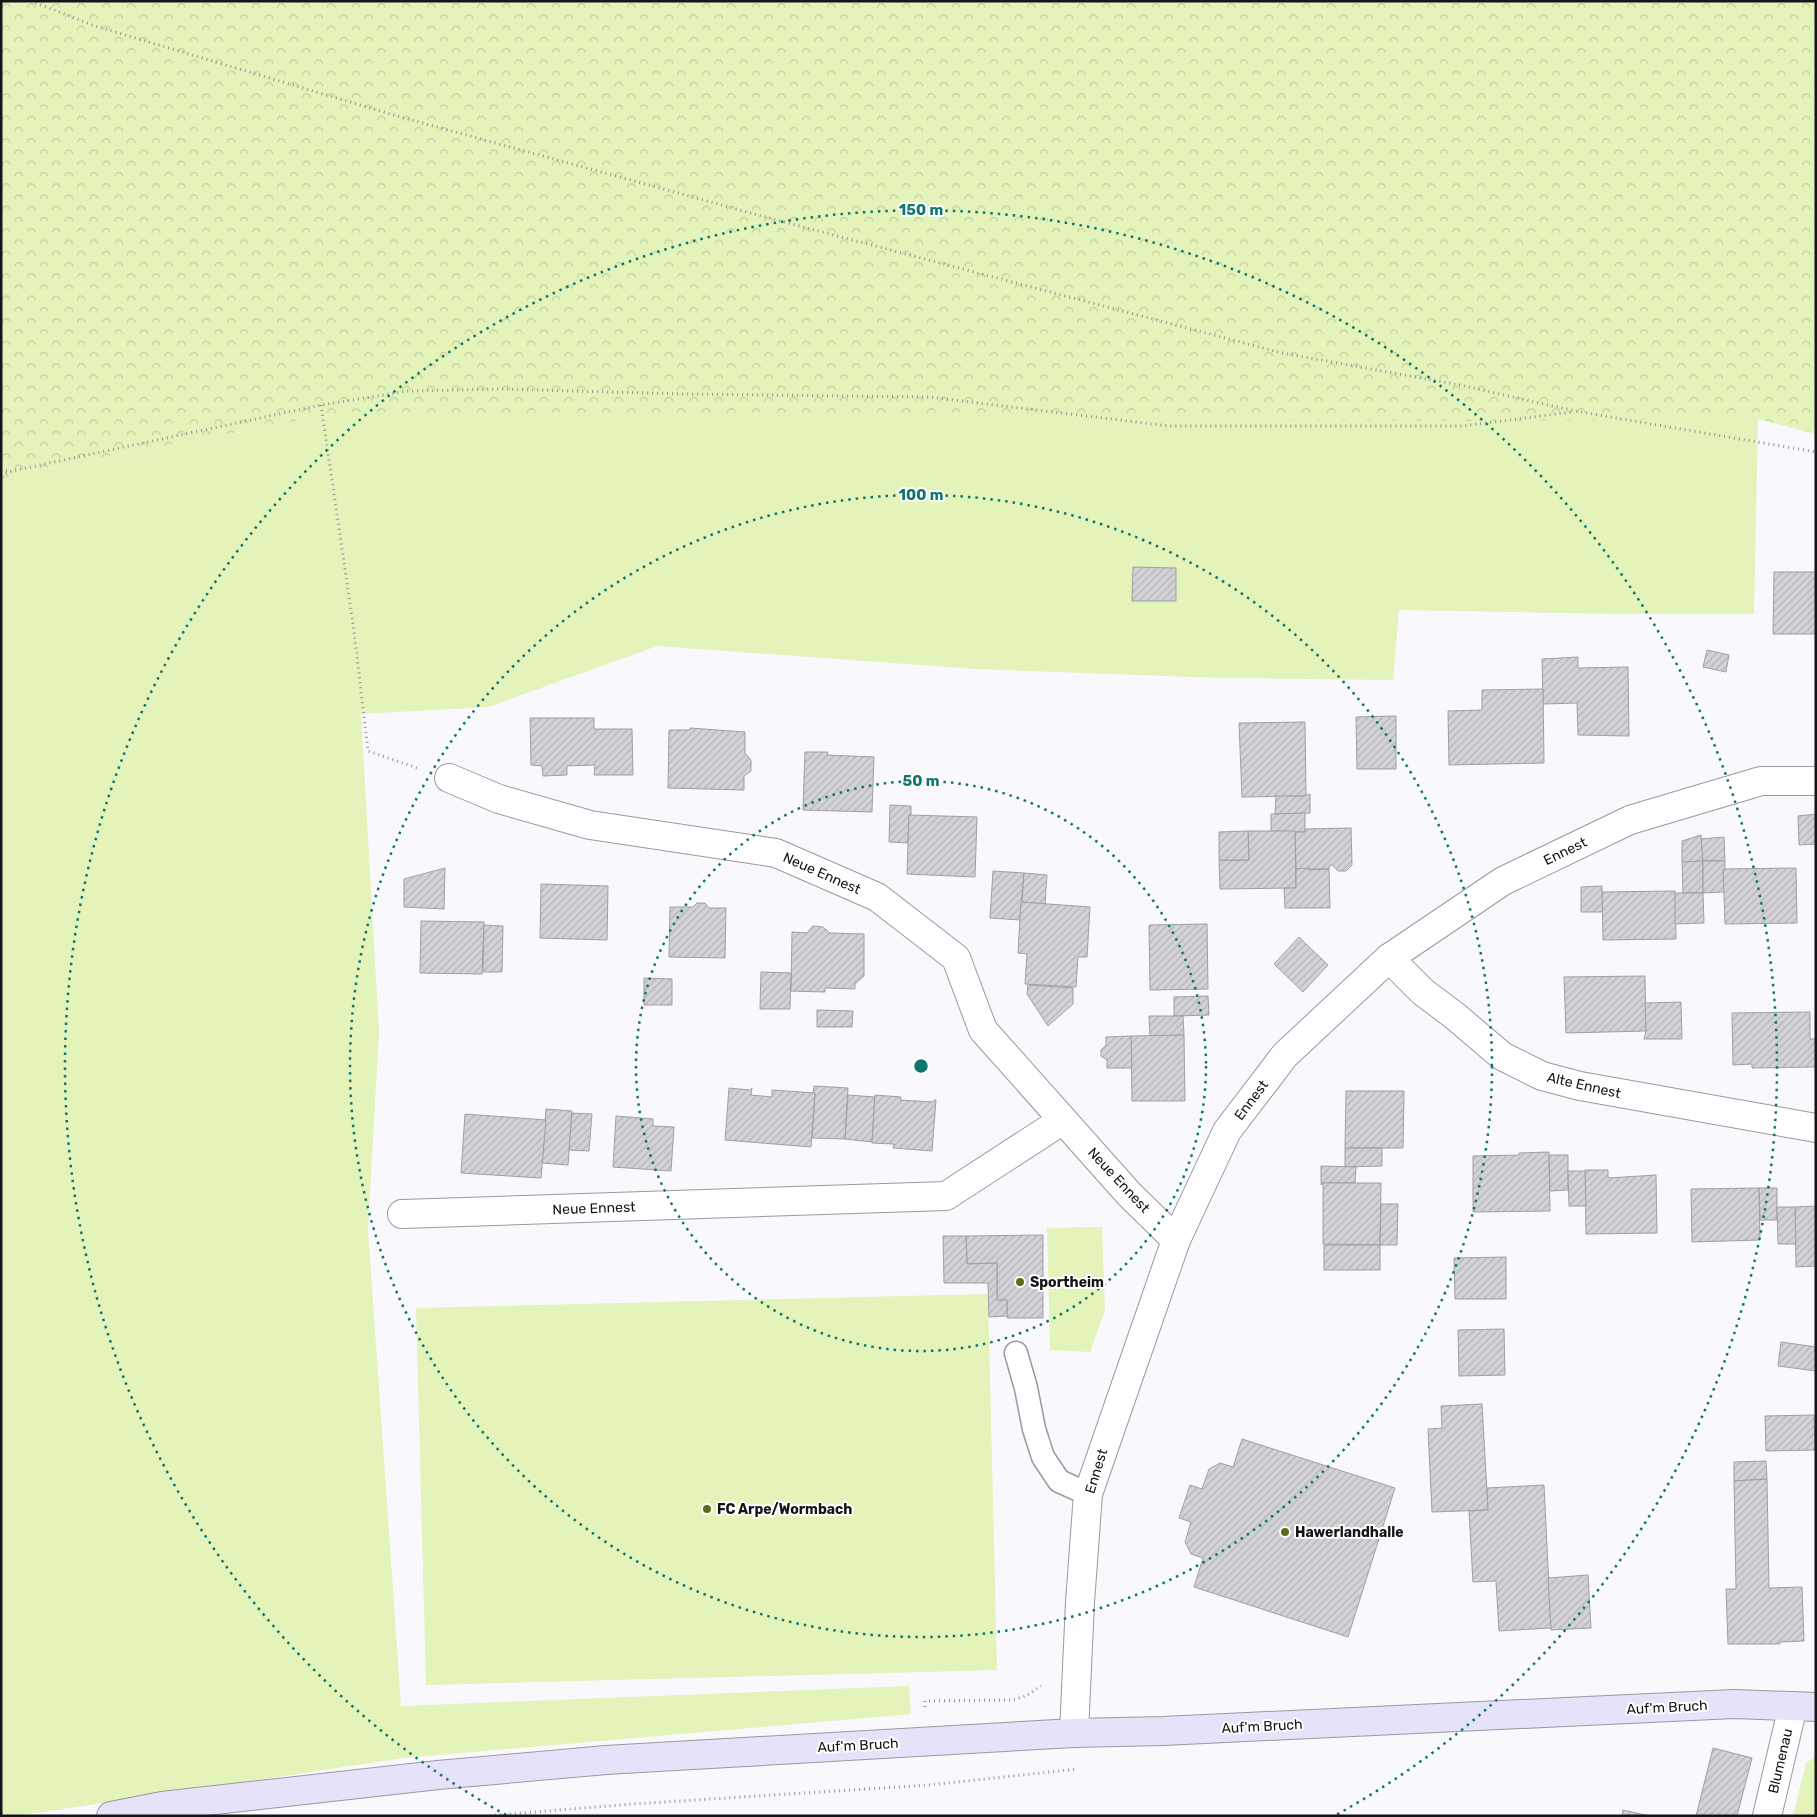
<svg xmlns="http://www.w3.org/2000/svg" width="1817" height="1817" viewBox="0 0 1817 1817" font-family="Rubik,sans-serif">
<style>
.grass{fill:#e3f3ba}
.forest{fill:url(#forest-crowns)}
.building{fill:url(#building-hatch);stroke:#9f9fa4}
.lines{fill:none;stroke-linecap:round;stroke-linejoin:round}
.lane-casing{stroke:#9a999e;stroke-width:25}
.street-casing{stroke:#9a999e;stroke-width:30}
.secondary-casing{stroke:#9a999e;stroke-width:30}
.path{stroke:#939396;stroke-width:3;stroke-dasharray:1 4;stroke-linecap:butt}
.lane{stroke:#fff;stroke-width:22}
.street{stroke:#fff;stroke-width:28}
.secondary{stroke:#e6e2f9;stroke-width:28}
.ring{fill:none;stroke:#0f766e;stroke-width:2.5;stroke-dasharray:2.5 5}
.poi-dot{fill:#5b6d1a;stroke:#fff;stroke-width:2}
.labels{text-anchor:middle;stroke-width:4;stroke-linejoin:round;paint-order:stroke}
.street-label{font-size:14px;fill:#151517;stroke:#fff}
.poi-label{font-size:14px;font-weight:bold;fill:#151517;stroke:#fff;text-anchor:start}
.centre{fill:#0f766e;stroke:#fff;stroke-width:2.5}
.ring-label{font-size:15px;text-anchor:middle;font-weight:bold;fill:#0f766e;stroke:#fff;stroke-width:4;stroke-linejoin:round;paint-order:stroke}
</style>
<defs>
<pattern id="forest-crowns" width="20" height="18" patternUnits="userSpaceOnUse" patternTransform="scale(1.25)"><rect width="20" height="18" fill="#e3f3ba"/><path d="M2 6a3 3 0 1 1 6 0M12 15a3 3 0 1 1 6 0" fill="none" stroke="#c2cf9f"/></pattern>
<pattern id="building-hatch" width="6" height="6" patternUnits="userSpaceOnUse" patternTransform="scale(1.25)"><rect width="6" height="6" fill="#d2d2d7"/><path d="M-1 1l2-2M0 6l6-6M5 7l2-2" fill="none" stroke="#b3b3b8"/></pattern>
</defs>
<rect width="100%" height="100%" fill="#f8f8fd"/>
<g class="grass">
<polygon points="346,412 1758,419 1754,614 1619,614 1399,610 1393,680 1222,678 976,669 657,646 488,707 361,714 379,1032 368,1229 401,1706 909,1686 911,1714 404,1758 16,1816 1,1816 1,480 16,474"/>
<polygon points="1102,1227 1105,1311 1090,1352 1050,1350 1047,1228"/>
<polygon points="988,1294 997,1670 426,1685 416,1308"/>
<polygon points="1816,1756 1816,1816 1793,1816 1806,1763"/>
</g>
<polygon class="forest" points="1,1 1816,1 1816,434 1758,419 1466,421 346,412 16,474 1,480"/>
<g class="building">
<polygon points="1133,567 1176,568 1176,601 1132,601"/>
<polygon points="1774,572 1816,572 1816,634 1773,634"/>
<polygon points="1707,650 1729,655 1726,672 1703,667"/>
<polygon points="1578,657 1578,668 1628,667 1629,736 1578,735 1577,703 1543,704 1542,659"/>
<polygon points="1543,689 1544,763 1449,765 1448,711 1482,710 1482,690"/>
<polygon points="1396,716 1396,769 1357,769 1356,717"/>
<polygon points="530,718 594,718 594,729 632,729 633,775 594,775 595,765 567,766 567,775 543,776 542,766 531,765"/>
<polygon points="1305,722 1306,794 1304,796 1242,797 1239,723"/>
<polygon points="690,728 745,732 745,753 751,760 751,771 744,776 744,790 668,788 669,730 690,730"/>
<polygon points="805,752 828,752 827,755 874,757 872,812 803,810"/>
<polygon points="1310,794 1310,813 1275,814 1276,796 1304,796"/>
<polygon points="890,805 911,806 911,815 909,815 908,843 889,842"/>
<polygon points="1305,813 1305,832 1271,831 1271,814"/>
<polygon points="1816,814 1816,844 1799,845 1798,816"/>
<polygon points="909,815 977,817 975,877 907,874"/>
<polygon points="1351,828 1352,865 1346,871 1338,871 1332,865 1329,866 1329,869 1296,869 1295,832 1305,832 1305,829"/>
<polygon points="1248,831 1295,831 1296,888 1220,889 1219,860 1249,860"/>
<polygon points="1248,831 1249,860 1219,860 1219,832"/>
<polygon points="1701,835 1703,861 1682,862 1682,841"/>
<polygon points="1724,837 1725,861 1703,861 1701,839"/>
<polygon points="1703,861 1703,893 1683,893 1682,862"/>
<polygon points="1703,861 1725,861 1724,892 1703,893"/>
<polygon points="445,868 444,909 404,907 404,879"/>
<polygon points="1309,868 1308,870 1329,869 1330,908 1285,908 1284,888 1296,888 1296,869"/>
<polygon points="1796,868 1797,923 1725,924 1723,869"/>
<polygon points="993,871 1024,873 1020,920 990,918"/>
<polygon points="1024,873 1047,875 1045,904 1022,902"/>
<polygon points="541,884 608,886 607,940 540,938"/>
<polygon points="1602,886 1603,912 1581,912 1581,887"/>
<polygon points="1675,891 1676,939 1603,940 1602,892"/>
<polygon points="1675,893 1703,893 1704,923 1675,924"/>
<polygon points="1021,902 1090,907 1087,957 1078,957 1076,987 1025,984 1027,954 1018,953"/>
<polygon points="697,903 705,903 709,908 726,908 725,958 669,957 670,907 693,907"/>
<polygon points="421,921 484,922 482,974 420,973"/>
<polygon points="1207,924 1208,989 1150,990 1149,925"/>
<polygon points="484,925 503,926 502,972 483,972"/>
<polygon points="813,926 823,927 830,933 864,934 864,976 855,984 855,989 825,988 825,992 791,991 792,932 807,933"/>
<polygon points="1299,937 1328,965 1303,992 1274,964"/>
<polygon points="761,972 791,973 790,1009 760,1009"/>
<polygon points="1645,976 1646,1031 1566,1033 1564,977"/>
<polygon points="644,978 672,979 672,1005 644,1005"/>
<polygon points="1028,985 1073,988 1073,1004 1048,1026 1027,994"/>
<polygon points="1208,996 1209,1015 1174,1016 1174,997"/>
<polygon points="1681,1002 1682,1039 1644,1039 1646,1031 1645,1003"/>
<polygon points="817,1010 853,1011 852,1027 817,1027"/>
<polygon points="1810,1012 1810,1039 1816,1039 1816,1067 1752,1068 1752,1064 1733,1065 1732,1013"/>
<polygon points="1149,1016 1183,1016 1184,1035 1150,1036"/>
<polygon points="1184,1035 1185,1101 1132,1101 1131,1036"/>
<polygon points="1131,1036 1132,1068 1107,1068 1107,1060 1101,1056 1101,1050 1106,1045 1106,1037"/>
<polygon points="814,1086 848,1088 845,1139 812,1138 815,1093 813,1093"/>
<polygon points="729,1088 750,1090 752,1088 751,1095 772,1097 772,1090 815,1093 811,1147 725,1140"/>
<polygon points="1346,1091 1404,1091 1403,1148 1345,1148"/>
<polygon points="848,1095 875,1097 872,1142 845,1139"/>
<polygon points="875,1095 901,1097 900,1100 934,1102 934,1100 936,1100 932,1151 893,1148 894,1144 872,1143"/>
<polygon points="546,1109 572,1111 568,1165 542,1163"/>
<polygon points="572,1113 592,1114 589,1151 569,1150"/>
<polygon points="465,1114 546,1120 541,1178 461,1173"/>
<polygon points="616,1116 653,1119 653,1126 674,1127 671,1171 613,1167"/>
<polygon points="1345,1148 1382,1148 1382,1166 1345,1167"/>
<polygon points="1549,1152 1550,1211 1473,1212 1473,1156 1519,1155 1519,1153"/>
<polygon points="1549,1155 1568,1155 1568,1190 1550,1191"/>
<polygon points="1321,1166 1356,1167 1355,1183 1323,1183 1321,1185"/>
<polygon points="1585,1170 1608,1170 1608,1178 1656,1175 1657,1233 1586,1234"/>
<polygon points="1568,1171 1585,1171 1586,1206 1569,1206"/>
<polygon points="1323,1183 1381,1183 1380,1245 1323,1244"/>
<polygon points="1759,1188 1777,1188 1777,1220 1760,1220"/>
<polygon points="1759,1188 1760,1240 1692,1242 1691,1189"/>
<polygon points="1381,1204 1398,1204 1397,1245 1380,1245"/>
<polygon points="1816,1206 1816,1266 1796,1267 1795,1207"/>
<polygon points="1777,1207 1795,1207 1796,1244 1778,1244"/>
<polygon points="1043,1235 1043,1318 1007,1318 1007,1300 997,1300 997,1263 967,1264 966,1236"/>
<polygon points="943,1236 966,1236 967,1264 997,1263 997,1300 1007,1300 1007,1316 989,1317 988,1283 944,1283"/>
<rect x="1324" y="1245" width="56" height="25"/>
<polygon points="1506,1257 1506,1299 1455,1299 1454,1258"/>
<polygon points="1504,1329 1505,1375 1459,1376 1458,1330"/>
<polygon points="1781,1342 1816,1347 1816,1371 1778,1366"/>
<polygon points="1482,1404 1488,1510 1432,1512 1428,1429 1442,1428 1441,1406"/>
<polygon points="1814,1415 1815,1450 1766,1451 1765,1416"/>
<polygon points="1242,1439 1395,1488 1348,1637 1194,1587 1203,1558 1191,1554 1185,1542 1191,1522 1179,1518 1190,1485 1202,1489 1209,1469 1220,1463 1233,1467"/>
<polygon points="1766,1461 1767,1479 1734,1481 1734,1462"/>
<polygon points="1767,1479 1769,1588 1802,1587 1804,1641 1780,1642 1780,1644 1728,1644 1726,1589 1736,1589 1734,1481"/>
<polygon points="1544,1485 1551,1628 1499,1631 1496,1581 1473,1582 1469,1511 1488,1510 1487,1488"/>
<polygon points="1588,1575 1591,1628 1551,1630 1548,1578"/>
<polygon points="1713,1748 1752,1758 1737,1816 1696,1816"/>
<polygon points="1623,1810 1650,1816 1622,1816"/>
</g>
<g class="lines">
<defs>
<polyline id="lane" points="1016,1353 1026,1388 1034,1429 1043,1457 1059,1481 1088,1494"/>
<g id="street">
<polyline points="449,778 499,799 590,825 776,853 877,897 956,958 983,1030 1129,1194 1176,1240"/>
<polyline points="1389,958 1423,992 1455,1016 1502,1056 1542,1076 1580,1086 1816,1128"/>
<polyline points="402,1214 946,1196 1063,1120"/>
<polyline points="1074,1733 1080,1602 1088,1494 1176,1240 1227,1131 1285,1055 1389,958 1503,881 1630,820 1761,781 1816,781"/>
<polyline points="1767,1816 1793,1706"/>
</g>
<polyline id="secondary" points="111,1816 162,1806 438,1775 606,1760 1074,1733 1163,1731 1734,1704 1816,1707"/>
</defs>
<use href="#lane" class="lane-casing"/>
<use href="#street" class="street-casing"/>
<use href="#secondary" class="secondary-casing"/>
<g class="path">
<polyline points="31,1 95,26 397,116 769,218 1282,353 1460,385 1575,411 1816,452"/>
<polyline points="321,405 354,631 368,751 417,768"/>
<polyline points="1,470 8,471"/>
<polyline points="1,475 12,471 321,405 408,391 501,389 682,394 929,397 1169,426 1463,426 1572,412"/>
<polyline points="925,1707 925,1701 1013,1700 1026,1696 1041,1686"/>
<polyline points="485,1816 633,1804 929,1785 1078,1769"/>
</g>
<use href="#lane" class="lane"/>
<use href="#street" class="street"/>
<use href="#secondary" class="secondary"/>
</g>
<g class="ring">
<circle cx="921" cy="1066" r="285"/>
<circle cx="921" cy="1066" r="571"/>
<path d="M506 1815A856 856 0 1 1 1336 1815"/>
</g>
<g class="poi-dot">
<circle cx="1020" cy="1282" r="5"/>
<circle cx="707" cy="1509" r="5"/>
<circle cx="1285" cy="1532" r="5"/>
</g>
<g class="labels">
<g class="street-label">
<text transform="translate(1565 851) rotate(-26)" y="5">Ennest</text>
<text transform="translate(822 873) rotate(24)" y="5">Neue Ennest</text>
<text transform="translate(1584 1085) rotate(13)" y="5">Alte Ennest</text>
<text transform="translate(1251 1100) rotate(-53)" y="5">Ennest</text>
<text transform="translate(1119 1180) rotate(47)" y="5">Neue Ennest</text>
<text transform="translate(594 1208) rotate(-2)" y="5">Neue Ennest</text>
<text transform="translate(1096 1471) rotate(-73)" y="5">Ennest</text>
<text transform="translate(1667 1707) rotate(-3)" y="5">Auf'm Bruch</text>
<text transform="translate(1262 1726) rotate(-3)" y="5">Auf'm Bruch</text>
<text transform="translate(858 1745) rotate(-3)" y="5">Auf'm Bruch</text>
<text transform="translate(1780 1761) rotate(-77)" y="5">Blumenau</text>
</g>
<g class="poi-label">
<text x="1030" y="1287">Sportheim</text>
<text x="717" y="1514">FC Arpe/Wormbach</text>
<text x="1295" y="1537">Hawerlandhalle</text>
</g>
</g>
<circle cx="921" cy="1066" r="8" class="centre"/>
<g class="ring-label">
<text x="921" y="215">150 m</text>
<text x="921" y="500">100 m</text>
<text x="921" y="786">50 m</text>
</g>
<rect width="1817" height="1817" fill="none" stroke="#151517" stroke-width="5"/>
</svg>
